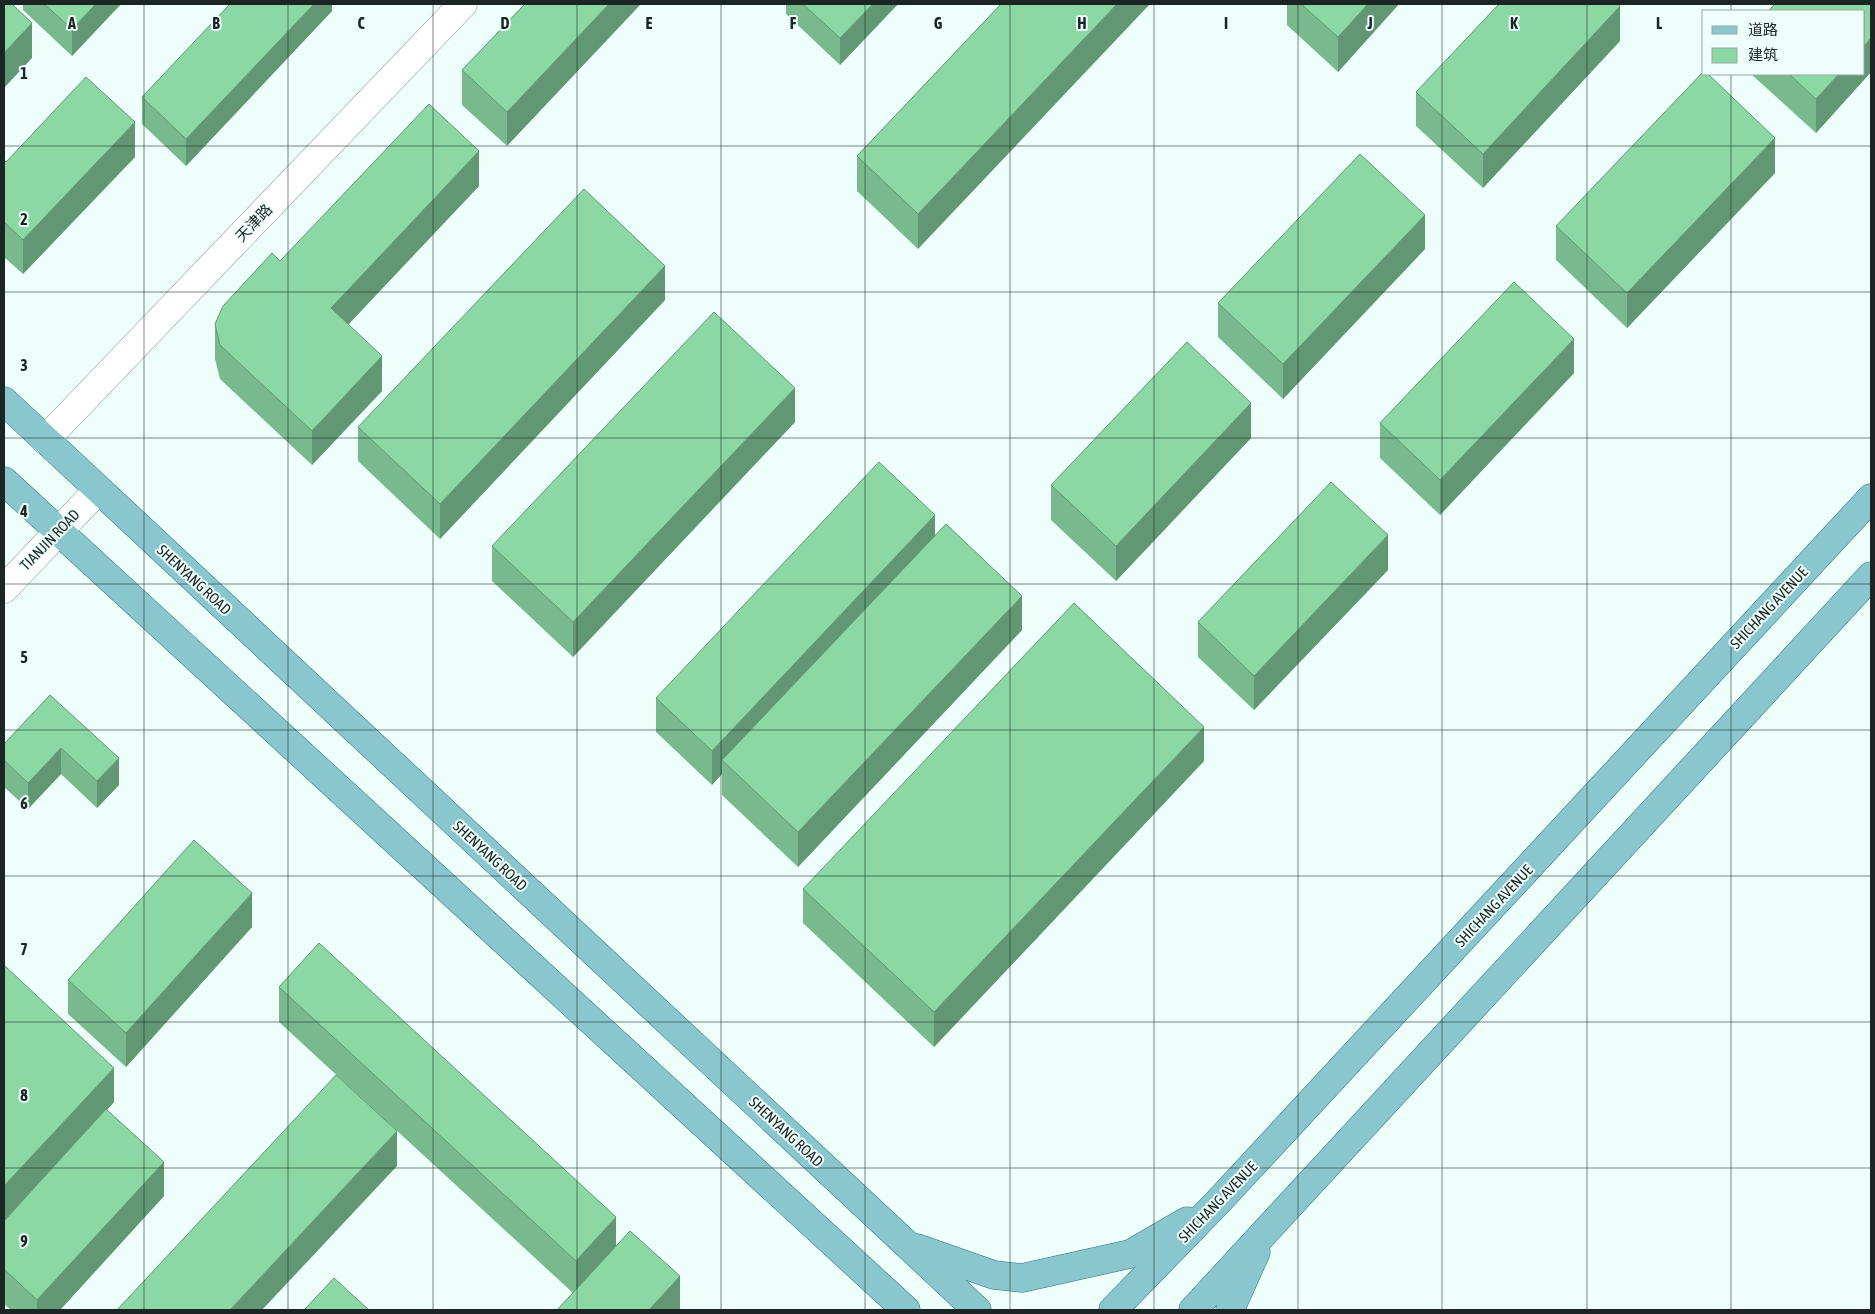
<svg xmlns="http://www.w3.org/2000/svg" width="1875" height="1314" viewBox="0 0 1875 1314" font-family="'Asap Condensed','Noto Sans SC',sans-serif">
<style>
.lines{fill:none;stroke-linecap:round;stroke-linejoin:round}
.minor-casing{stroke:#7d9691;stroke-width:29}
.secondary-casing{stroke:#7d9691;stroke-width:29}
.primary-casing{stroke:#30757d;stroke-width:29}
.minor{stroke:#fff;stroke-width:28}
.secondary{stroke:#fff;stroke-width:28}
.primary{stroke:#89c6ce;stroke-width:28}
.wall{fill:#78ba8d}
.shaded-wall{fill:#629773}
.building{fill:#8cd8a4;stroke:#629773}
.grid{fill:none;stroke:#1b2523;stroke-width:1;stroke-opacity:0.55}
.labels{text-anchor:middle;stroke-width:4;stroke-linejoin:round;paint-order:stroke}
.street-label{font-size:15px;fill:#1b2523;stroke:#eefefb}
.grid-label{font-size:16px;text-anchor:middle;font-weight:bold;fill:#1b2523;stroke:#eefefb;stroke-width:4;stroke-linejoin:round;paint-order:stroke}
</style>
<rect width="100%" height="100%" fill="#eefefb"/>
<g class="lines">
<defs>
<polyline id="minor" points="45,440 463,4"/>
<polyline id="secondary" points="4,589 97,491"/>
<g id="primary">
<polyline points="4,401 977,1310"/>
<polyline points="4,481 906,1310"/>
<polyline points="917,1248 994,1275 1022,1278 1130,1254 1187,1221"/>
<polyline points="1113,1310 1217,1203 1871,498"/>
<polyline points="1193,1310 1871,576"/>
<polyline points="1230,1310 1256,1252"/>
</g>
</defs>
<use href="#minor" class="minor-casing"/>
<use href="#secondary" class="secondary-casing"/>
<use href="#primary" class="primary-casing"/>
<use href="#minor" class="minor"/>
<use href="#secondary" class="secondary"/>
<use href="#primary" class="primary"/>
</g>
<g class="wall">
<polygon points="23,4 121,4 72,56 23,10"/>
<polygon points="332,4 332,11 186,166 142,124 142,97"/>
<polygon points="525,4 507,146 462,105 462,70"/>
<polygon points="786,4 898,4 840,65 786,14"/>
<polygon points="1001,4 918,249 857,191 857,156"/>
<polygon points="1287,4 1399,4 1338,72 1287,25"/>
<polygon points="1871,4 1871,72 1816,133 1751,74 1864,74"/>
<polygon points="1620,41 1483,188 1416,126 1416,92"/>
<polygon points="135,157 23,274 4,257 4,160 6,162"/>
<polygon points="1775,173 1627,328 1556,260 1556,226"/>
<polygon points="479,186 348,324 382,391 312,465 220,379 215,359 215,324 280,261"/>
<polygon points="1425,249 1283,399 1218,337 1218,303"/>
<polygon points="665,300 440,539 358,461 358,427"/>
<polygon points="1574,373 1440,515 1380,458 1380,423"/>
<polygon points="795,422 573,657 492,581 492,546"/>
<polygon points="1251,438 1116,581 1051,520 1051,485"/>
<polygon points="935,536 1022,630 798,867 722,795 722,774 712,785 656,732 656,698"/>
<polygon points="1388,570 1254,710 1198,657 1198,622"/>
<polygon points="50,695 119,785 97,808 61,774 28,809 4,787 4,744"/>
<polygon points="1204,761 934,1047 803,923 803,889"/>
<polygon points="252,927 126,1067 68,1014 68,980"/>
<polygon points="4,967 114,1102 107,1110 164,1196 60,1310 11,1310 4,1304"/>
<polygon points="279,987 616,1246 680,1310 573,1293 279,1022"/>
</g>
<g class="shaded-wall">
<polygon points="96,4 121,4 72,56 72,29"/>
<polygon points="314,4 332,4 332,11 186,166 186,139"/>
<polygon points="609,4 641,4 507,146 507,112"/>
<polygon points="873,4 898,4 840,65 840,38"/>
<polygon points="1117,4 1150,4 918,249 918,214"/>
<polygon points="1368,4 1399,4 1338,72 1338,37"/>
<polygon points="1620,6 1620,41 1483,188 1483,154"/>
<polygon points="32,23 32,58 4,88 4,53"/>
<polygon points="1871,38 1871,72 1816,133 1816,99 1839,74 1864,74 1864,46"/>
<polygon points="135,122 135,157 23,274 23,240"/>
<polygon points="1775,138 1775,173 1627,328 1627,293"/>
<polygon points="479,151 479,186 331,343 331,308"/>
<polygon points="1425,215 1425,249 1283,399 1283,364"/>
<polygon points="665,266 665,300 440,539 440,504"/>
<polygon points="1574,339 1574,373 1440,515 1440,480"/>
<polygon points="382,356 382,391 312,465 312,431"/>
<polygon points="795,388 795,422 573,657 573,622"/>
<polygon points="1251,403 1251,438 1116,581 1116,546"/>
<polygon points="935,515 935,550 722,760 722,774 712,785 712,751"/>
<polygon points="1388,535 1388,570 1254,710 1254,676"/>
<polygon points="1022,596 1022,630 798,867 798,832"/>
<polygon points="1204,727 1204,761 934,1047 934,1012"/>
<polygon points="61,748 61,774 28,809 28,783"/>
<polygon points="119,758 119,785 97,808 97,781"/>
<polygon points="252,893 252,927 126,1067 126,1033"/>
<polygon points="114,1068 114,1102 4,1221 4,1186"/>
<polygon points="397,1131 397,1166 262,1310 230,1310"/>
<polygon points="164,1162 164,1196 60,1310 37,1310 37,1300"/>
<polygon points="616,1217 616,1252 576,1295 576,1261"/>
<polygon points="680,1276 680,1310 649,1310"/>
</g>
<g class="building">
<polygon points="4,4 12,4 32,23 4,53"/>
<polygon points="44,4 96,4 72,29"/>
<polygon points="230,4 314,4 186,139 142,97"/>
<polygon points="525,4 609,4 507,112 462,70"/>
<polygon points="803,4 873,4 840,38"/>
<polygon points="1001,4 1117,4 918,214 857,156"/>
<polygon points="1301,4 1368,4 1338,37"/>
<polygon points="1499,4 1617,4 1620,6 1483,154 1416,92"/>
<polygon points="1775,4 1871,4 1871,38 1864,46 1864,11 1768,11"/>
<polygon points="1704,71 1704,74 1708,74 1775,138 1627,293 1556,226"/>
<polygon points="1789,74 1839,74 1816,99"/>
<polygon points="86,77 135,122 23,240 4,222 4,160 6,162"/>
<polygon points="429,104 479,151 331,308 382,356 312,431 220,345 215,324 223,306 272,253 280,261"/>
<polygon points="1360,154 1425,215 1283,364 1218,303"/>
<polygon points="584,189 665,266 440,504 358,427"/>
<polygon points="1514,282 1574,339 1440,480 1380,423"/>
<polygon points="714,312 795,388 573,622 492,546"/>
<polygon points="1187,342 1251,403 1116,546 1051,485"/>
<polygon points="879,462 935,515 712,751 656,698"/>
<polygon points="1331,482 1388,535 1254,676 1198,622"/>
<polygon points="946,524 1022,596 798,832 722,760"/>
<polygon points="1074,603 1204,727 934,1012 803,889"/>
<polygon points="50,695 119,758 97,781 61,748 28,783 4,760 4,744"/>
<polygon points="194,840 252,893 126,1033 68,980"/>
<polygon points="319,943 616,1217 576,1261 279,987"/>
<polygon points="5,966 114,1068 4,1186 4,967"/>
<polygon points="336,1075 397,1131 230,1310 117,1310"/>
<polygon points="106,1109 164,1162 37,1300 4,1269 4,1221"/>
<polygon points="630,1231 680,1276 649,1310 557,1310"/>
<polygon points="334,1278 369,1310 304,1310"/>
</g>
<path class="grid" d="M144,4V1310M288,4V1310M433,4V1310M577,4V1310M721,4V1310M865,4V1310M1010,4V1310M1154,4V1310M1298,4V1310M1442,4V1310M1587,4V1310M1731,4V11M1731,74V1310M4,146H1871M4,292H1871M4,438H1871M4,584H1871M4,730H1871M4,876H1871M4,1022H1871M4,1168H1871"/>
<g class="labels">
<g class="street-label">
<text transform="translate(254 223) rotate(-46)" y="5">天津路</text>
<text transform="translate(50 540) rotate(-46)" y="5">TIANJIN ROAD</text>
<text transform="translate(194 580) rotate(43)" y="5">SHENYANG ROAD</text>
<text transform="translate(1769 608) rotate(-47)" y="5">SHICHANG AVENUE</text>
<text transform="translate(490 856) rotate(43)" y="5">SHENYANG ROAD</text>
<text transform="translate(1494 906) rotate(-47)" y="5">SHICHANG AVENUE</text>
<text transform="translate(786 1132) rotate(43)" y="5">SHENYANG ROAD</text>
<text transform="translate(1218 1202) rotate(-46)" y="5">SHICHANG AVENUE</text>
</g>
</g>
<g class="grid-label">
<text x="72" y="29">A</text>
<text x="216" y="29">B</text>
<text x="361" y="29">C</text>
<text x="505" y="29">D</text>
<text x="649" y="29">E</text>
<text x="793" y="29">F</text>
<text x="938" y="29">G</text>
<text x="1082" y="29">H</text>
<text x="1226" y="29">I</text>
<text x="1370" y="29">J</text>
<text x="1514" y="29">K</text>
<text x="1659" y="29">L</text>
<text x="24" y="79">1</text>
<text x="24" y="225">2</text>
<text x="24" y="371">3</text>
<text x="24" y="517">4</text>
<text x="24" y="663">5</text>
<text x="24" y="809">6</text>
<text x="24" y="955">7</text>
<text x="24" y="1101">8</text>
<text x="24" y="1247">9</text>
</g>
<rect width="1875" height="1314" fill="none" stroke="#1b2523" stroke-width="10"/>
<rect x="1702" y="10" width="162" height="65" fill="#eefefb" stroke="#9aa7a5"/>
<rect x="1712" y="26" width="25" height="8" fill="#89c6ce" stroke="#9aa7a5"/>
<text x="1748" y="35" font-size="15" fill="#1b2523">道路</text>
<rect x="1712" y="48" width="25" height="15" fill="#8cd8a4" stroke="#9aa7a5"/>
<text x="1748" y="60" font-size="15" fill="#1b2523">建筑</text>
</svg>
